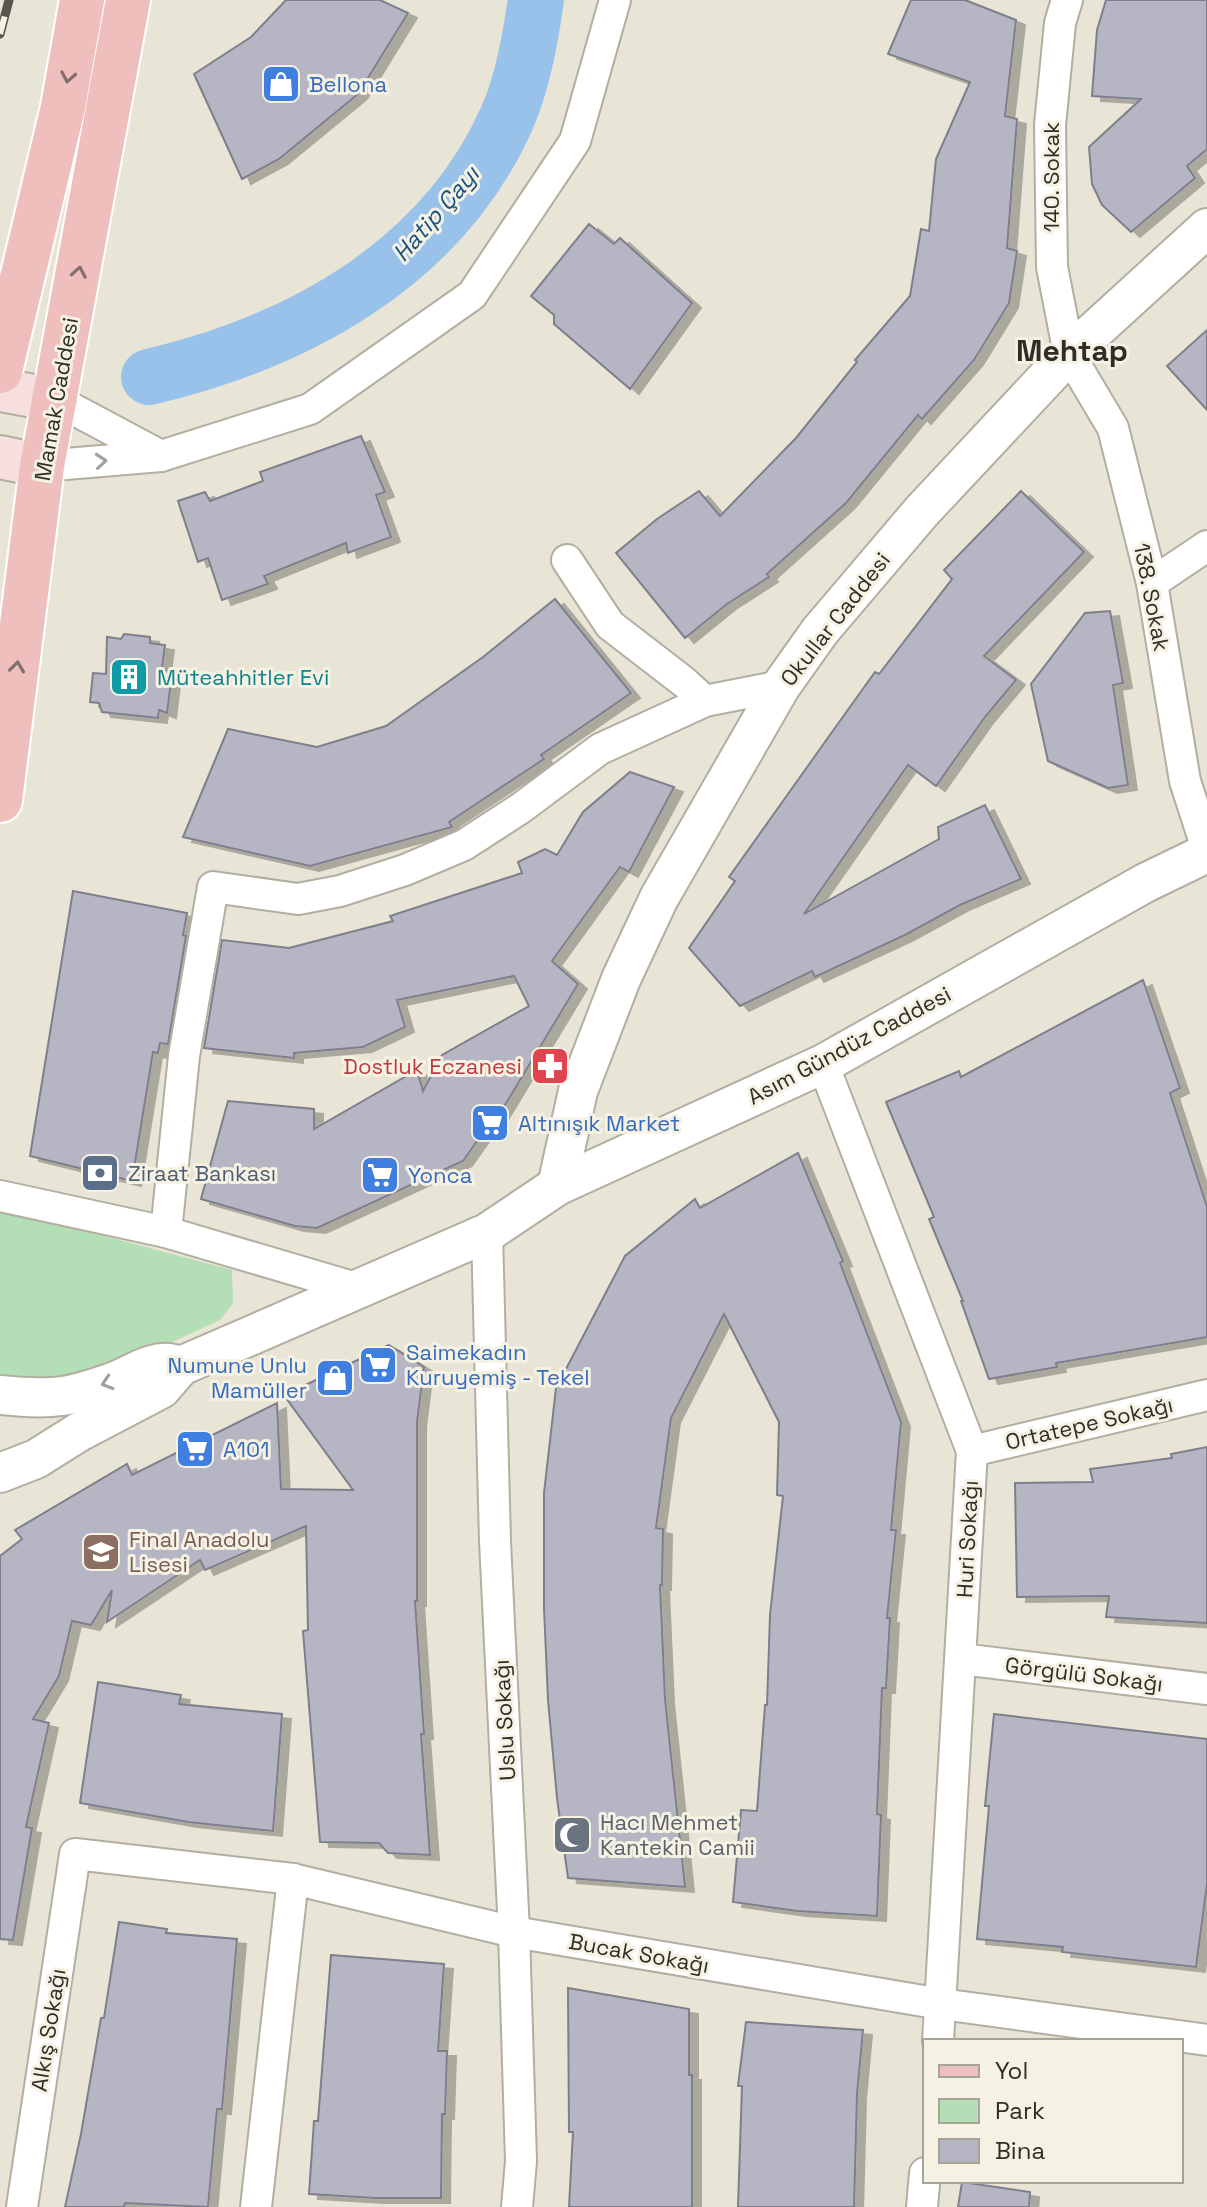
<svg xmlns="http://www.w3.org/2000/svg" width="1207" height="2207" viewBox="0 0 1207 2207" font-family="'Space Grotesk',sans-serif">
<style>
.green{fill:#b4deb5}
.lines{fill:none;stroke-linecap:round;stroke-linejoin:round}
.river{stroke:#99c2eb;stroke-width:56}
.building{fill:#b6b5c4;stroke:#7f7f8c;stroke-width:2;filter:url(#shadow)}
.minor-casing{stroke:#b2aea0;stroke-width:34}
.tertiary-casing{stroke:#b2aea0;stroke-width:42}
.secondary-casing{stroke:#b2aea0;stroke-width:46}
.primary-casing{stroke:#fff;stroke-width:48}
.minor{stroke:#fff;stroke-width:30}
.tertiary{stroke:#fff;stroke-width:38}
.secondary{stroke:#f7dfdf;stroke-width:42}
.primary{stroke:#efbfbe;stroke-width:44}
.rail-casing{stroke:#57564e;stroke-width:9}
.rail{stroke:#f6f2e3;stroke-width:6;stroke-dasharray:18;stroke-linecap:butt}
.oneway{stroke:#856f6b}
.oneway2{stroke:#a1a09e}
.labels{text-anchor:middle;stroke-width:6;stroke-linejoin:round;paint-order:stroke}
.shop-label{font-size:22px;fill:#366cbe;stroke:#f6f2e3;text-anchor:start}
.street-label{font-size:22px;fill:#2e2d27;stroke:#f6f2e3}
.culture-label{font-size:22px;fill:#0d838f;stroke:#f6f2e3;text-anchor:start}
.health-label{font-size:22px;fill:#be3a42;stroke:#f6f2e3;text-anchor:end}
.service-label{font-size:22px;fill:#4e5e75;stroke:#f6f2e3;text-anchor:start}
.education-label{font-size:22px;fill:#785e54;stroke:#f6f2e3;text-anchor:start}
.worship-label{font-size:22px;fill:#5b616d;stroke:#f6f2e3;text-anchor:start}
.water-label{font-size:24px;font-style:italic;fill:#165285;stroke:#f6f2e3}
.district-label{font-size:30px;font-weight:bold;fill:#2e2d27;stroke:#f6f2e3}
</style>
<defs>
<filter id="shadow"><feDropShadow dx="9" dy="5" stdDeviation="0" flood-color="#0004"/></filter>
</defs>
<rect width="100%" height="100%" fill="#e9e5d6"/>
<polygon class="green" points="0,1208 232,1270 233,1303 220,1320 100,1375 36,1387 0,1378"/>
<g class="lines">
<path class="river" d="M149,377C298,342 442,264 507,118C523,81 530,40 536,0"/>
</g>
<g class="building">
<polygon points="286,0 380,0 408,13 358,94 279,159 242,179 194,74 251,37"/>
<polygon points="911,0 965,0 1016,20 1005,116 1017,119 1007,248 1017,251 1009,303 974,360 922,419 918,415 846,503 767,574 769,577 727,604 685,638 616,553 657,519 699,491 720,516 796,438 857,362 855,360 910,296 921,229 929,231 936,159 970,82 888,54"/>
<polygon points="1106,0 1207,0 1207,149 1187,166 1195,178 1131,232 1102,205 1092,184 1089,147 1141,99 1092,96 1097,30"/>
<polygon points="589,224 614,244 620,238 692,303 630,389 554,324 554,315 531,296"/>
<polygon points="1207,330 1207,410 1167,366"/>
<polygon points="361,436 385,492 376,495 391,537 348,553 346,543 264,576 268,584 222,600 208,558 198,562 178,501 205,492 210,501 263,481 260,472"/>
<polygon points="1021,491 1084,552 984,656 1016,680 985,717 936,786 908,765 804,914 939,839 938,827 985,805 1021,879 960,905 905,935 815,977 812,971 740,1006 689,948 735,881 729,877 842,718 875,672 879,674 952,579 944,570"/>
<polygon points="555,599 631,693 541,755 544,759 449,822 452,827 310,866 183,837 228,729 317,747 386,726 483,657"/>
<polygon points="1110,611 1123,683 1113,685 1128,785 1108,788 1048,761 1031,684 1085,613"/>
<polygon points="124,634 150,637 150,643 165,645 162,668 166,670 164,680 171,681 167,713 159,710 158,718 102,712 99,703 90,702 93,673 106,674 107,637 121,639"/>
<polygon points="630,772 674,787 629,872 620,867 552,961 578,984 496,1120 494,1117 463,1161 317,1228 295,1226 201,1199 228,1101 314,1109 314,1129 417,1070 423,1091 442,1055 529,1006 514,976 397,1000 405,1027 363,1047 294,1053 294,1058 204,1048 222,940 289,948 393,921 390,916 522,873 518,862 545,849 557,855 583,812"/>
<polygon points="73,891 187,913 183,935 186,936 168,1044 160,1043 158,1053 153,1052 132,1181 30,1156"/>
<polygon points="1143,980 1180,1088 1170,1093 1207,1207 1207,1337 1056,1363 1057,1367 989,1379 961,1301 963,1301 929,1219 934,1217 886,1102 959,1071 961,1077"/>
<polygon points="798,1153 843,1261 840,1263 901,1422 891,1530 896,1530 887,1618 890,1618 886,1688 882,1688 877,1814 881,1815 877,1916 797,1911 733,1902 741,1810 757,1811 765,1705 767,1705 770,1615 783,1496 777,1495 779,1422 724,1314 671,1418 656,1528 663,1529 662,1585 660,1585 665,1699 685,1887 568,1878 557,1798 548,1700 544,1608 544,1493 556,1388 625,1256 695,1199 700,1208"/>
<polygon points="389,1345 424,1367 417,1422 417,1601 415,1601 424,1734 421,1734 430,1855 388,1853 379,1843 320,1842 303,1631 308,1630 306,1526 205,1570 200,1560 107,1622 112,1590 91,1625 72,1621 59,1676 33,1719 49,1723 26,1827 32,1828 13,1940 0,1939 0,1556 22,1539 15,1530 127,1464 132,1475 277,1403 281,1489 353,1490 286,1398 298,1392 297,1389"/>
<polygon points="1207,1447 1207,1623 1106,1617 1109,1596 1017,1597 1015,1483 1093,1482 1090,1469 1172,1458 1171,1454"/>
<polygon points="98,1682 181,1695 179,1704 282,1714 273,1831 188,1822 80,1803"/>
<polygon points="994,1714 1207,1739 1207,1884 1196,1967 1062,1952 1063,1947 977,1939 989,1806 985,1806"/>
<polygon points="119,1922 167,1929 166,1933 237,1939 222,2109 217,2109 208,2207 125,2203 124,2207 65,2207 81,2134 101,2018 104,2018"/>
<polygon points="331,1955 444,1964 438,2051 447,2051 445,2114 442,2114 441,2198 376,2198 309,2194 314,2121 318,2121"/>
<polygon points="568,1988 689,2009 689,2075 692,2075 692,2207 569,2207 573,2132 569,2132"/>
<polygon points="746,2022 863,2030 857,2094 854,2207 738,2207 742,2086 738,2086"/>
<polygon points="962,2182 1030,2192 1029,2207 958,2207"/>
</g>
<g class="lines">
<defs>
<g id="minor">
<polyline points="1067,0 1060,23 1050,125 1052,267 1069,354 1113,428 1152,583 1185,781 1207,849"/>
<polyline points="56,400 161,456"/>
<polyline points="42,466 161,456 310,409 472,295 575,141 615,0"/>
<polyline points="567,560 610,625 684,682 705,701"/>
<polyline points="1152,583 1207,546"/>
<polyline points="823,1064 972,1451 938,2041"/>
<polyline points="0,1196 166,1232 356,1288"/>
<polyline points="166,1232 184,1056 213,887 298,899 340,891 405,870 464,845 521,808 600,749 705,701 781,686"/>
<polyline points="487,1233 495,1541 514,1932 521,2161 517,2207"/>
<polyline points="972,1451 1207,1395"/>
<polyline points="961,1659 1207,1689"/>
<polyline points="22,2207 75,1854 293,1879 514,1932 941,2004 1207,2040"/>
<polyline points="256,2207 293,1879"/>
<polyline points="922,2207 925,2173"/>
</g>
<g id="tertiary">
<polyline points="557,1186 578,1091 621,979 659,898 781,686 820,631 922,511 1069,354 1207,228"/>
<path d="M0,1395C20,1397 41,1399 62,1396C78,1394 95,1388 110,1383C130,1377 152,1358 174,1364"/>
<polyline points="0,1473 36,1459 79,1432 161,1389 181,1366 487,1233 557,1186 823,1064 1145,883 1207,853"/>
</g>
<g id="secondary">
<polyline points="0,390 56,400"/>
<polyline points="0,457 42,466"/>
</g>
<g id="primary">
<polyline points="0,371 63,107 82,0"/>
<polyline points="0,800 42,466 128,0"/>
</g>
</defs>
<use href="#minor" class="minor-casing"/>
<use href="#tertiary" class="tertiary-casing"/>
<use href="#secondary" class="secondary-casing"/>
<use href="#primary" class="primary-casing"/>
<use href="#minor" class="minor"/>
<use href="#tertiary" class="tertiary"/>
<use href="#secondary" class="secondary"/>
<use href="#primary" class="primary"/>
<defs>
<polyline id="rail" points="0,34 9,0"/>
</defs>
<use href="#rail" class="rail-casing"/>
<use href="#rail" class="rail"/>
</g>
<defs><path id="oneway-chevron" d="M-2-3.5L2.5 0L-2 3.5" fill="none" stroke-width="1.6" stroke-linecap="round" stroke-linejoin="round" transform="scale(2)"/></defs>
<g class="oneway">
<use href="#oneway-chevron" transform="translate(68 77) rotate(100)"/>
<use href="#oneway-chevron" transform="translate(79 272) rotate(-80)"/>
<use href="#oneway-chevron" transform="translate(17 667) rotate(-83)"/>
</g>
<g class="oneway2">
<use href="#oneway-chevron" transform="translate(101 461) rotate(-5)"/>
<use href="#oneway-chevron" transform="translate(107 1383) rotate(162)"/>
</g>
<defs>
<symbol id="shop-square" viewBox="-11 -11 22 22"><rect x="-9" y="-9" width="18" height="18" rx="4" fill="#3f7fe0" stroke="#f6f2e3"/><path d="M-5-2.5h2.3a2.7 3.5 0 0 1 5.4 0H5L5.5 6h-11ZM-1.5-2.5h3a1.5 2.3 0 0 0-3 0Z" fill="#fff"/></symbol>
<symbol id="building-square" viewBox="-11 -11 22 22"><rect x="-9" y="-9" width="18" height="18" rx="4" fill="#0f9aa8" stroke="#f6f2e3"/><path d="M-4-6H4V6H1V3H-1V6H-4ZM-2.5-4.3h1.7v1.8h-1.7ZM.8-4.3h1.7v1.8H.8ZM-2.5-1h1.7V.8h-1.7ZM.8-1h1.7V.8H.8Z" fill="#fff"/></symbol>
<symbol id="pharmacy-square" viewBox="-11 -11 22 22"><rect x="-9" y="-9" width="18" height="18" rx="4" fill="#e0444e" stroke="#f6f2e3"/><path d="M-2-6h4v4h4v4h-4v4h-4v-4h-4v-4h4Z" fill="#fff"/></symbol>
<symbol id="supermarket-square" viewBox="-11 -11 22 22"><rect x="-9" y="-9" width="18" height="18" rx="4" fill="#3f7fe0" stroke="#f6f2e3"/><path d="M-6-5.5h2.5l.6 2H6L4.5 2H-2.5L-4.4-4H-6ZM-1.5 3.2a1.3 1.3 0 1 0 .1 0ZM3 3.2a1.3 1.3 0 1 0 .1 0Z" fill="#fff"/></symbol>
<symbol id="bank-square" viewBox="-11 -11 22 22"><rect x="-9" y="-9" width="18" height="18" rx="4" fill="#5c6f8a" stroke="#f6f2e3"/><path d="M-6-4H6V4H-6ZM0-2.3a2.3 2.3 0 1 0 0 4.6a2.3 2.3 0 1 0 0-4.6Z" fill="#fff"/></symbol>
<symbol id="school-square" viewBox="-11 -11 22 22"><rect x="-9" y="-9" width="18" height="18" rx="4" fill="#8d6e63" stroke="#f6f2e3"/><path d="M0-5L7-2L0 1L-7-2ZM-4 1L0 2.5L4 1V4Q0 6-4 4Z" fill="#fff"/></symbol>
<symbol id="mosque-square" viewBox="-11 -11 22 22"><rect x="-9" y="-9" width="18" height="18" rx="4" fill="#6b7280" stroke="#f6f2e3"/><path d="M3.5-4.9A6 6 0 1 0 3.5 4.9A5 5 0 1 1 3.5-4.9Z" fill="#fff"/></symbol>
</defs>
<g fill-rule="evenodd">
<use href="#shop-square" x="259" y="62" width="44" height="44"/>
<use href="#building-square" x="107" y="655" width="44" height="44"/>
<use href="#pharmacy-square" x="528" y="1044" width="44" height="44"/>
<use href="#supermarket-square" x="468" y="1101" width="44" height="44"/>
<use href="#bank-square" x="78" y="1151" width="44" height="44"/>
<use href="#supermarket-square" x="358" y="1153" width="44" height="44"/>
<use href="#supermarket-square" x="356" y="1343" width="44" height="44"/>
<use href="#shop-square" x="313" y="1356" width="44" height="44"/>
<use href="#supermarket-square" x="173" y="1427" width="44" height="44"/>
<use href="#school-square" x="79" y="1530" width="44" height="44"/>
<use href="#mosque-square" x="550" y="1813" width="44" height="44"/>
</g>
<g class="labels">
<g class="shop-label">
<text x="309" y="92">Bellona</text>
<text x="518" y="1131">Altınışık Market</text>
<text x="408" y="1183">Yonca</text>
<text x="406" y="1360">Saimekadın<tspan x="406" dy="25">Kuruyemiş - Tekel</tspan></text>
<text x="307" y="1373" text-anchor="end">Numune Unlu<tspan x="307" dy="25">Mamüller</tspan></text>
<text x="223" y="1457">A101</text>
</g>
<g class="street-label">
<text transform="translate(1051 177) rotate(-90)" y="8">140. Sokak</text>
<text transform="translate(56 399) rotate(-80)" y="8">Mamak Caddesi</text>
<text transform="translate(1152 597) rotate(79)" y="8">138. Sokak</text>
<text transform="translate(835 619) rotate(-52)" y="8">Okullar Caddesi</text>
<text transform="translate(849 1045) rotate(-28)" y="8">Asım Gündüz Caddesi</text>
<text transform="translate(1089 1423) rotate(-13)" y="8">Ortatepe Sokağı</text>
<text transform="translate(967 1539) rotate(-87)" y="8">Huri Sokağı</text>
<text transform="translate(1084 1674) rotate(7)" y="8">Görgülü Sokağı</text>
<text transform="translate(504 1720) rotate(-93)" y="8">Uslu Sokağı</text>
<text transform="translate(639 1953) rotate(10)" y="8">Bucak Sokağı</text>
<text transform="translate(48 2030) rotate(-81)" y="8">Alkış Sokağı</text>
</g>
<g class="culture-label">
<text x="157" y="685">Müteahhitler Evi</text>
</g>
<g class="health-label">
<text x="522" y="1074">Dostluk Eczanesi</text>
</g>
<g class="service-label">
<text x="128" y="1181">Ziraat Bankası</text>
</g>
<g class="education-label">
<text x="129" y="1547">Final Anadolu<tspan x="129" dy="25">Lisesi</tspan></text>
</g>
<g class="worship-label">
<text x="600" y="1830">Hacı Mehmet<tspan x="600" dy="25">Kantekin Camii</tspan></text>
</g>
<g class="water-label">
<text transform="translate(436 214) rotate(-49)" y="8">Hatip Çayı</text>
</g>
<g class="district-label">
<text x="1072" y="361">Mehtap</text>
</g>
</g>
<rect x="923" y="2039" width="260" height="144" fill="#f6f2e3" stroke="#a6a398" stroke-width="2"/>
<rect x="939" y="2065" width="40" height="12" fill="#efbfbe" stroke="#a6a398" stroke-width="2"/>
<text x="995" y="2079" font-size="24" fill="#2e2d27">Yol</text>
<rect x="939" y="2099" width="40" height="24" fill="#b4deb5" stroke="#a6a398" stroke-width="2"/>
<text x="995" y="2119" font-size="24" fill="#2e2d27">Park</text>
<rect x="939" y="2139" width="40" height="24" fill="#b6b5c4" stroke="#a6a398" stroke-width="2"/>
<text x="995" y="2159" font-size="24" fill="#2e2d27">Bina</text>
</svg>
